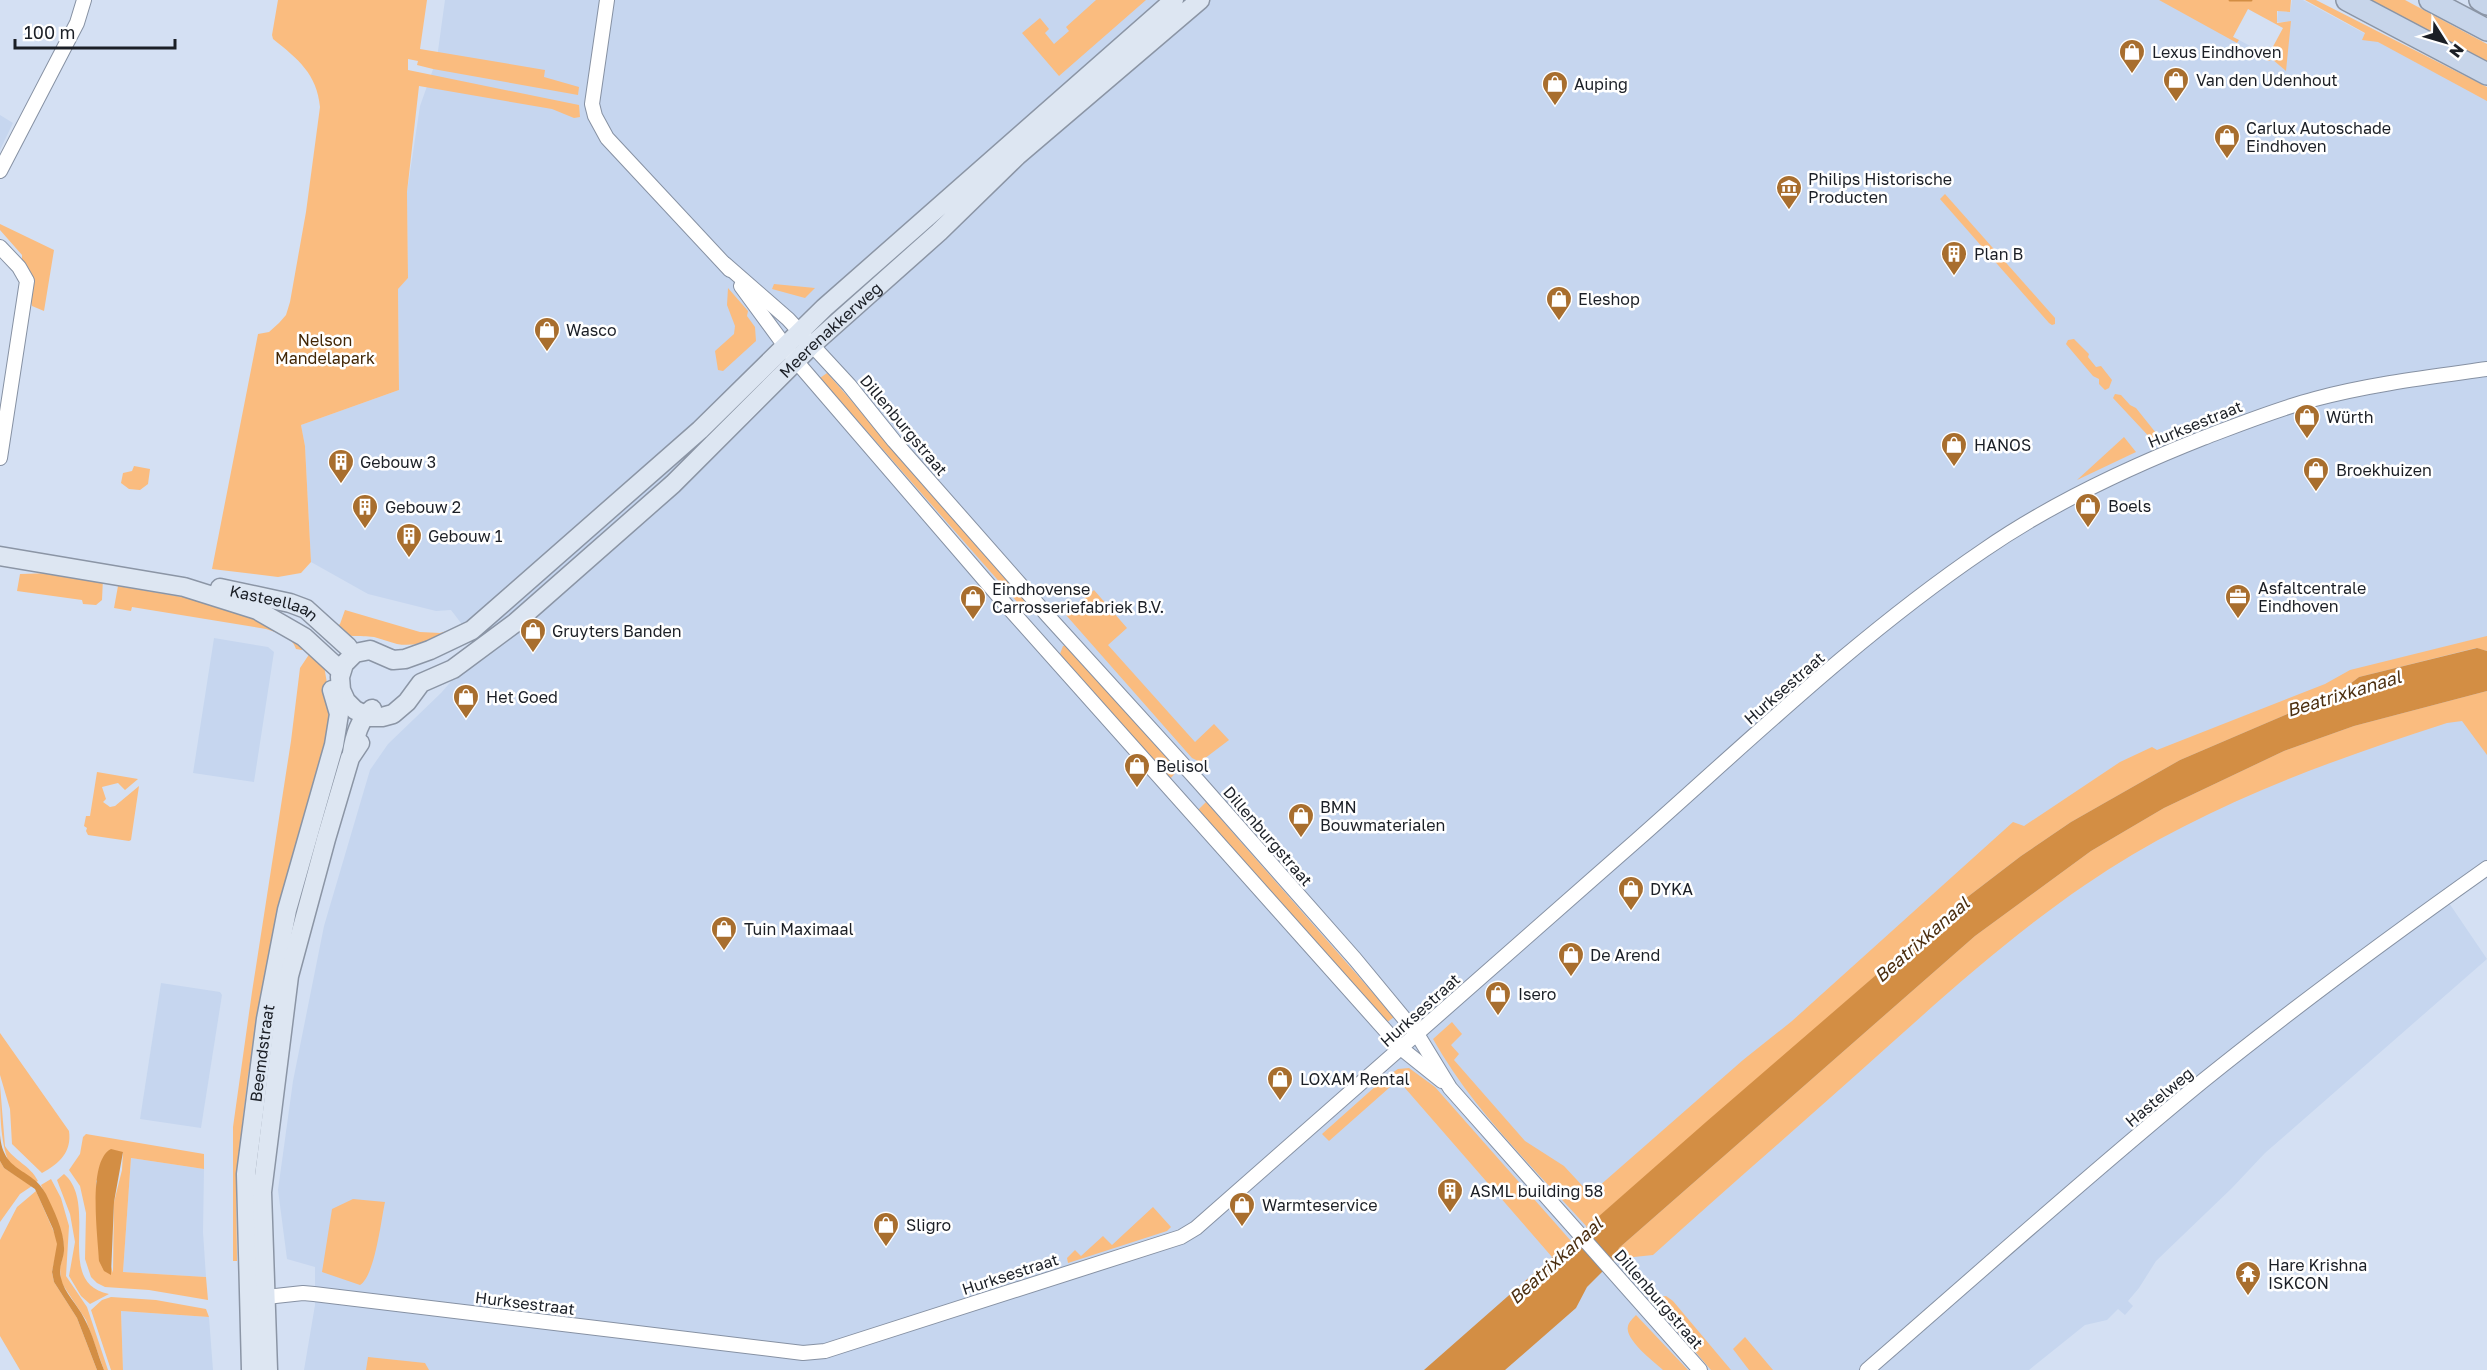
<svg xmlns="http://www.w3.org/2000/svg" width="2487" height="1370" viewBox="0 0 2487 1370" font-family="'Golos Text',sans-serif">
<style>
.built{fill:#c6d6ef}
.green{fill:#fabc7f;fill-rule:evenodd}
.water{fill:#d38e44}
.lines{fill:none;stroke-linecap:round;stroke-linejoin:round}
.stream{stroke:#d38e44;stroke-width:3}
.minor-casing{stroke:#8691a3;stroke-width:16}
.major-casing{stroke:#8b95a5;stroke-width:21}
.highway-casing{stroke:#8b95a5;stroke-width:24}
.minor{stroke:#fff;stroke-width:14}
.major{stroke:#dde6f2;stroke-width:18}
.highway{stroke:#c7d5ea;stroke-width:21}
.labels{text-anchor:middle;stroke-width:5;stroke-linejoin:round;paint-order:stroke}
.poi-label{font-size:16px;fill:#1b1f26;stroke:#fff;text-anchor:start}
.street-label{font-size:16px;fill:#1b1f26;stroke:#fff}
.park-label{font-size:16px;fill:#422605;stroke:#fff}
.water-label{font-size:18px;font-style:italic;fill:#4c2f10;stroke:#fff}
</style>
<rect width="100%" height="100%" fill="#d4e0f3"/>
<g class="built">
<polygon points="445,0 2164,0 2284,64 2289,22 2277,22 2278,11 2290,12 2292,0 2303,0 2487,100 2487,876 2449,903 2487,959 2265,1153 2232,1188 2156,1261 2139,1288 2128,1301 2133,1306 2125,1315 2118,1309 2107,1320 2085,1325 2029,1370 304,1370 315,1305 315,1267 287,1259 278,1190 293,1081 324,926 370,770 388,744 441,693 480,648 451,610 436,611 368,594 311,562 305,446 301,425 399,390 398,288 408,278 407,192 420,106 437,58"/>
<polygon points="0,115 13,123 0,150"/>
<polygon points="214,638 268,647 274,652 254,782 193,773"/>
<polygon points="161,983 220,992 222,995 201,1128 140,1119"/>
<polygon points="131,1158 204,1169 203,1232 206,1277 123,1272"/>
<polygon points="121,1311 209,1317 213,1370 123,1370"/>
</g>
<g class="green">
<path d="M278,0H427L420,49L545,70L544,77L579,87L578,95L433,69L417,65L418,61L408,59V70L579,105L580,117L574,118L552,109L419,86L407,192L408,278L398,289L399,390L301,425L305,446L311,562L301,573L278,577L212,569L258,334L269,332L279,323L286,315L290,302L306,212L320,107C317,74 298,59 273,39L272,35Z"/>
<polygon points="1096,0 1146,0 1059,76 1022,33 1040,18 1049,29 1045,33 1054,44 1069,31 1066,27"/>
<polygon points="2159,0 2291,0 2290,12 2277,11 2277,23 2291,21 2286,71 2272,59 2269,61 2253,53 2255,48 2269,54 2283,28 2248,9 2233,37 2239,40 2237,43"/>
<polygon points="2305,0 2316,0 2487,87 2487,101 2378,42 2362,40 2365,33"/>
<polygon points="2370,0 2405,0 2487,44 2487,62"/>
<polygon points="1945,194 2055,318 2055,324 2052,325 2049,323 1940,199"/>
<polygon points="0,224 54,250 44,311 32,306 22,265 22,255 0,230"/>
<polygon points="774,284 815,288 805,298 772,289"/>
<polygon points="728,288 748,311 747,316 755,327 756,341 723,371 718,370 715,351 734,334 735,326 727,305"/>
<polygon points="2074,339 2089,354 2088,357 2096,367 2101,366 2112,380 2109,388 2105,390 2099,384 2099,379 2093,376 2066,344 2068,340"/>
<polygon points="827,373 1032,606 1030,612 1025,611 820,378"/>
<polygon points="2115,394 2121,395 2130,405 2136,408 2160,438 2159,443 2155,443 2113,398"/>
<polygon points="2124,437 2136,452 2077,480"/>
<polygon points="134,466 150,469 148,484 140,490 129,489 121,483 123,473 132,471"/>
<polygon points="55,573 103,578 102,600 96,605 83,604 82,600 17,591 20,574"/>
<path d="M118,586L194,599L253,616L306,645L302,650L296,649C292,636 278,633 266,629L132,607L131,611L114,608Z"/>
<polygon points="1094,590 1127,628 1108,645 1195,742 1214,724 1229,740 1200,762 1192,758 1066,615"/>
<path d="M345,610L420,632L440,633L460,627C442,637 418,648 397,644C389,642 382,639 374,637C360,635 346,639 334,629L340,624Z"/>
<path d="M2487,636V651L2476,648L2359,677L2346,687L2327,697L2180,760L2071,822L2021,856L1957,905L1587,1227C1533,1167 1472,1109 1433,1039L1452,1022L1462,1034L1451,1045L1459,1054L1454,1060L1525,1141L1564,1166L1590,1194L1743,1060L1792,1021L2013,822L2024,826L2120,762L2152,747L2157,750L2325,684L2350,670Z"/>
<polygon points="1067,645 1178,770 1170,779 1060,654 1063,646"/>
<polygon points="312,650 323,660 333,718 264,996 248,1075 236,1179 237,1261 233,1261 233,1127 252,992 291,741 300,668"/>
<path d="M2487,691V755L2462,721L2447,723C2322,763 2194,810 2085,885C2003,941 1930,1009 1857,1074C1789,1135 1720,1194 1653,1255L1615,1259L1619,1248L1975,936L2091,851L2164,808L2284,751L2354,726Z"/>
<polygon points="97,772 138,779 125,790 118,783 102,787 106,799 103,802 110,807 115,806 139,786 131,840 129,841 88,835 86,831 87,828 84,826 86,816 90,816"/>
<polygon points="1206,802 1394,1017 1386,1023 1198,810"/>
<path d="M0,1033L69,1131C72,1152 59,1164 42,1173L12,1144L10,1109L0,1075Z"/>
<polygon points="1409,1068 1435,1087 1571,1241 1552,1257 1398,1080 1329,1141 1322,1134 1386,1077 1398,1069"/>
<path d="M0,1085L5,1146C14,1161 30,1165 38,1181L36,1182C28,1176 16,1170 9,1162C0,1142 0,1109 0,1085Z"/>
<path d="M86,1134L204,1154V1169L131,1158L123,1272L206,1277L208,1300L149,1290L105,1287L97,1283L91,1277L85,1259L86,1213L80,1186L69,1170L80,1154L83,1137ZM123,1152L122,1170L114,1202L113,1273L98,1224L96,1181Z"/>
<polygon points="0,1161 4,1168 32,1186 20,1194 0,1222"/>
<path d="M64,1174C100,1205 53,1283 109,1294L90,1304L81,1296L69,1276L75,1242L70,1214L57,1180Z"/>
<polygon points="51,1179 61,1198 69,1226 66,1276 87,1307 108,1370 104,1370 86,1320 61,1282 60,1268 64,1250 63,1239 41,1185"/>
<polygon points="36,1191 57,1239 57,1249 52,1272 54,1282 77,1318 97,1370 20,1370 0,1336 0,1240 17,1207"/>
<path d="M353,1199L385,1202C381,1220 375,1276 360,1285L322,1272L332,1209Z"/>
<polygon points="1153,1207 1171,1227 1167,1231 1068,1263 1067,1258 1075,1250 1081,1256 1103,1236 1112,1245"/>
<polygon points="1666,1296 1673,1301 1731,1370 1711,1370 1652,1302 1659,1297"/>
<polygon points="111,1297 156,1300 206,1309 209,1317 121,1311 123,1370 111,1370 91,1310 102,1300"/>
<path d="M1636,1315L1688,1370H1663C1654,1362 1624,1339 1628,1326C1629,1322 1633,1318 1636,1315Z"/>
<polygon points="1745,1337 1773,1370 1749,1370 1733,1349"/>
<polygon points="368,1357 425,1363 429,1370 366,1370"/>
</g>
<g class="water">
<polygon points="2477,648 2487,651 2487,691 2354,726 2284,751 2164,808 2091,851 1975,936 1619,1248 1615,1259 1587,1287 1576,1308 1505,1370 1424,1370 1706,1122 1957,905 2021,856 2071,822 2180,760 2327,697 2346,687 2359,677"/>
<path d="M0,1135C3,1174 32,1167 46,1194C54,1211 65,1232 64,1251C63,1261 58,1268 61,1278C64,1293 78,1305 84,1318C93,1334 97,1353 104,1370H97L77,1318L54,1282L52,1272L57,1244L53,1229L35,1189L4,1168L0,1161Z"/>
<path d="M111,1149L123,1152L114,1202L111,1275L104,1271L99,1261C98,1237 87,1161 111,1149Z"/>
</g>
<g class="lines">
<polyline class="stream" points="2230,0 2251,0"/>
<defs>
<g id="minor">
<polyline points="607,0 592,104 595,116 607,138 730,270"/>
<polyline points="0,171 77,23 84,0"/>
<polyline points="0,247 19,267 27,281 0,458"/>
<polyline points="725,264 788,319 849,385 894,441 1048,616 1198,781 1355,959 1417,1034 1450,1088 1700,1370"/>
<polyline points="741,286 796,361 1007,606 1402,1049 1442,1081"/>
<path d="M257,1298L303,1293L314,1294L803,1353L825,1351L1181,1237L1196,1228C1344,1099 1490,969 1637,840C1750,740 1860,634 1984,550C2052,503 2127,468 2203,438C2240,424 2277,409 2315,399C2371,384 2430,377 2487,369"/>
<path d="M1867,1370C1979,1273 2089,1174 2204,1080C2296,1006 2391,936 2487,868"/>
</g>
<g id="major">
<path id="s1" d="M1174,0L824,308L700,430L472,630L430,650L405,659L393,660L370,650L355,653L344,664L340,677L341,690L346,701L355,710L369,717H382L393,714L407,702L421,683L453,669L515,623L673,484L812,345L939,232L1017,156L1200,0"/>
<polyline points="0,556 184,587 257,610 304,637 341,671"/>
<path id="s2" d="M220,588L290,603L306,609L348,647"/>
<path d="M352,753C354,738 360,718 372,709"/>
<path id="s3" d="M251,1370L246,1174L266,1019L287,910L334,745L339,714L332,690"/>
<polyline points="268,1370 262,1192 289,976 326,839 350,758 360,743"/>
</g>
<g id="highway">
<polyline points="2347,0 2487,74"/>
<polyline points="2430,0 2487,30"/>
<polyline points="2480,0 2487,4"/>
</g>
</defs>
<use href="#minor" class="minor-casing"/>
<use href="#major" class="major-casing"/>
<use href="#highway" class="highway-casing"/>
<use href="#minor" class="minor"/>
<use href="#major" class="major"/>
<use href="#highway" class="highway"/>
</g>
<defs>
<symbol id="shop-pin" viewBox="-11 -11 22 30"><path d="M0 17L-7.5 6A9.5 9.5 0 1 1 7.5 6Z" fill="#a86e2e" stroke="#fff"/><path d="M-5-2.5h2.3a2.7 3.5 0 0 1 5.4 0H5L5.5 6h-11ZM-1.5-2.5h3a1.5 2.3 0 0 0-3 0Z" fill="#fff"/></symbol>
<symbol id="museum-pin" viewBox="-11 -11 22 30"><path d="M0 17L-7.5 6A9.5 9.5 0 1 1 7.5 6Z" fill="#a86e2e" stroke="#fff"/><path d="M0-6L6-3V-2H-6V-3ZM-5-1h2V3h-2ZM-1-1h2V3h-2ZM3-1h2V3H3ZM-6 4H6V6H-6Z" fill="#fff"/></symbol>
<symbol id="building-pin" viewBox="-11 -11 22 30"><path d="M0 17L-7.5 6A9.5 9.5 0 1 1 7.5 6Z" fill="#a86e2e" stroke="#fff"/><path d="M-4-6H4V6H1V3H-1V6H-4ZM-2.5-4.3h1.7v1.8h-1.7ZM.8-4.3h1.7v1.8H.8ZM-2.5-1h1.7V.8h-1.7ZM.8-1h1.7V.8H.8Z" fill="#fff"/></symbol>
<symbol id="office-pin" viewBox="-11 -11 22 30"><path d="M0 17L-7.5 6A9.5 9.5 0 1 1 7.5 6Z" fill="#a86e2e" stroke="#fff"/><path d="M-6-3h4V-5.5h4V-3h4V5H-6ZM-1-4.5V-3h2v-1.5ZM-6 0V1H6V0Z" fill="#fff"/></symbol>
<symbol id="temple-pin" viewBox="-11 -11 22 30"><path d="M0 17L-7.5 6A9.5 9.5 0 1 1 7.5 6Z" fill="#a86e2e" stroke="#fff"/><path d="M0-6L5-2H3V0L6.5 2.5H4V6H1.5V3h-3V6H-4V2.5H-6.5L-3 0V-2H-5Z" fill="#fff"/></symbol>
</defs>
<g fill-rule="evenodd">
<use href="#shop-pin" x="2117" y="37" width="30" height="40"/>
<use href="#shop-pin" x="2161" y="65" width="30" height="40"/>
<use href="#shop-pin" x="1540" y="69" width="30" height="40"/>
<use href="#shop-pin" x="2212" y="122" width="30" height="40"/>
<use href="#museum-pin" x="1774" y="173" width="30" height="40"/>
<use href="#building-pin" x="1939" y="239" width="30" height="40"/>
<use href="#shop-pin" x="1544" y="284" width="30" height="40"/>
<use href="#shop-pin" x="532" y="315" width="30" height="40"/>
<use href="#shop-pin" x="2292" y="402" width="30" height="40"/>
<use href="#shop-pin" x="1939" y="430" width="30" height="40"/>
<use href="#building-pin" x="326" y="447" width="30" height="40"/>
<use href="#shop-pin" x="2301" y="455" width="30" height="40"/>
<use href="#shop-pin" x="2073" y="491" width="30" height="40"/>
<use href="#building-pin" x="350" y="492" width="30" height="40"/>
<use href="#building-pin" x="394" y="521" width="30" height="40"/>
<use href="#office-pin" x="2223" y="582" width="30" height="40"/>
<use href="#shop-pin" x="958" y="583" width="30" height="40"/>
<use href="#shop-pin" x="518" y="616" width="30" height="40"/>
<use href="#shop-pin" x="451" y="682" width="30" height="40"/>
<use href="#shop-pin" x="1122" y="751" width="30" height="40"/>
<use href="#shop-pin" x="1286" y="801" width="30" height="40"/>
<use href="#shop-pin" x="1616" y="874" width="30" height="40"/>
<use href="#shop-pin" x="709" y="914" width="30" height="40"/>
<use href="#shop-pin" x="1556" y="940" width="30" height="40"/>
<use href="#shop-pin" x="1483" y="979" width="30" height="40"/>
<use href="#shop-pin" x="1265" y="1064" width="30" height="40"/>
<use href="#building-pin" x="1435" y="1176" width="30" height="40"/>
<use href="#shop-pin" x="1227" y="1190" width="30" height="40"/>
<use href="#shop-pin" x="871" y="1210" width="30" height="40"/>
<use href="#temple-pin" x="2233" y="1259" width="30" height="40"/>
</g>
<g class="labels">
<g class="poi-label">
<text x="2152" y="58">Lexus Eindhoven</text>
<text x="2196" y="86">Van den Udenhout</text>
<text x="1574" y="90">Auping</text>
<text x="2246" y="134">Carlux Autoschade<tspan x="2246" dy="18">Eindhoven</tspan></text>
<text x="1808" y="185">Philips Historische<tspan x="1808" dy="18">Producten</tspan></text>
<text x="1974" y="260">Plan B</text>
<text x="1578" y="305">Eleshop</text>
<text x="566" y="336">Wasco</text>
<text x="2326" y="423">Würth</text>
<text x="1974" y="451">HANOS</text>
<text x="360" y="468">Gebouw 3</text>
<text x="2336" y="476">Broekhuizen</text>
<text x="2108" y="512">Boels</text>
<text x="385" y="513">Gebouw 2</text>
<text x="428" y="542">Gebouw 1</text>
<text x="2258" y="594">Asfaltcentrale<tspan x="2258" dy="18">Eindhoven</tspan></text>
<text x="992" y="595">Eindhovense<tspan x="992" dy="18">Carrosseriefabriek B.V.</tspan></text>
<text x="552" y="637">Gruyters Banden</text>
<text x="486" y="703">Het Goed</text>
<text x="1156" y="772">Belisol</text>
<text x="1320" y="813">BMN<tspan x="1320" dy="18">Bouwmaterialen</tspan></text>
<text x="1650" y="895">DYKA</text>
<text x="744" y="935">Tuin Maximaal</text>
<text x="1590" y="961">De Arend</text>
<text x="1518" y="1000">Isero</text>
<text x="1300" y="1085">LOXAM Rental</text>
<text x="1470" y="1197">ASML building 58</text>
<text x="1262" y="1211">Warmteservice</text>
<text x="906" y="1231">Sligro</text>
<text x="2268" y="1271">Hare Krishna<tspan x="2268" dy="18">ISKCON</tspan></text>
</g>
<g class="street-label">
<text dy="6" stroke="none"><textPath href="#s1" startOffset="1761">Meerenakkerweg</textPath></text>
<text transform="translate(2195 424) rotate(-22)" y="6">Hurksestraat</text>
<text transform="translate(904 425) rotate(50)" y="6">Dillenburgstraat</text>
<text dy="6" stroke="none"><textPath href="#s2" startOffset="56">Kasteellaan</textPath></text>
<text transform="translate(1784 688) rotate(-41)" y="6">Hurksestraat</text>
<text transform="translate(1268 836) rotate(49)" y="6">Dillenburgstraat</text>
<text transform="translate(1420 1010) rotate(-42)" y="6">Hurksestraat</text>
<text dy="6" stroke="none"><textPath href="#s3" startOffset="318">Beemdstraat</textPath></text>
<text transform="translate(2159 1097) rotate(-40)" y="6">Hastelweg</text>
<text transform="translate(1010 1274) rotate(-18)" y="6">Hurksestraat</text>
<text transform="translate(1659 1299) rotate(49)" y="6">Dillenburgstraat</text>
<text transform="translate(525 1303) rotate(7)" y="6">Hurksestraat</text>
</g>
<g class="park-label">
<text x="325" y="346">Nelson<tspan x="325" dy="18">Mandelapark</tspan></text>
</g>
<g class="water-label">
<text transform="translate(2344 694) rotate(-17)" y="6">Beatrixkanaal</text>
<text transform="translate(1922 940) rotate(-41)" y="6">Beatrixkanaal</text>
<text transform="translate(1556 1261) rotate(-42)" y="6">Beatrixkanaal</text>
</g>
</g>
<g transform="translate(2445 42) rotate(127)" stroke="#ffffff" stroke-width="4.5" paint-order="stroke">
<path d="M0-4.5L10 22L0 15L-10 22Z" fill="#1b1f26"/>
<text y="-9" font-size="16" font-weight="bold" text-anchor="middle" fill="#1b1f26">N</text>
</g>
<path d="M15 39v9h160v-9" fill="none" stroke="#1b1f26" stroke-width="3"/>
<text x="24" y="39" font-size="18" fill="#1b1f26" stroke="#ffffff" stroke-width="4.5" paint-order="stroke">100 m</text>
</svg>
